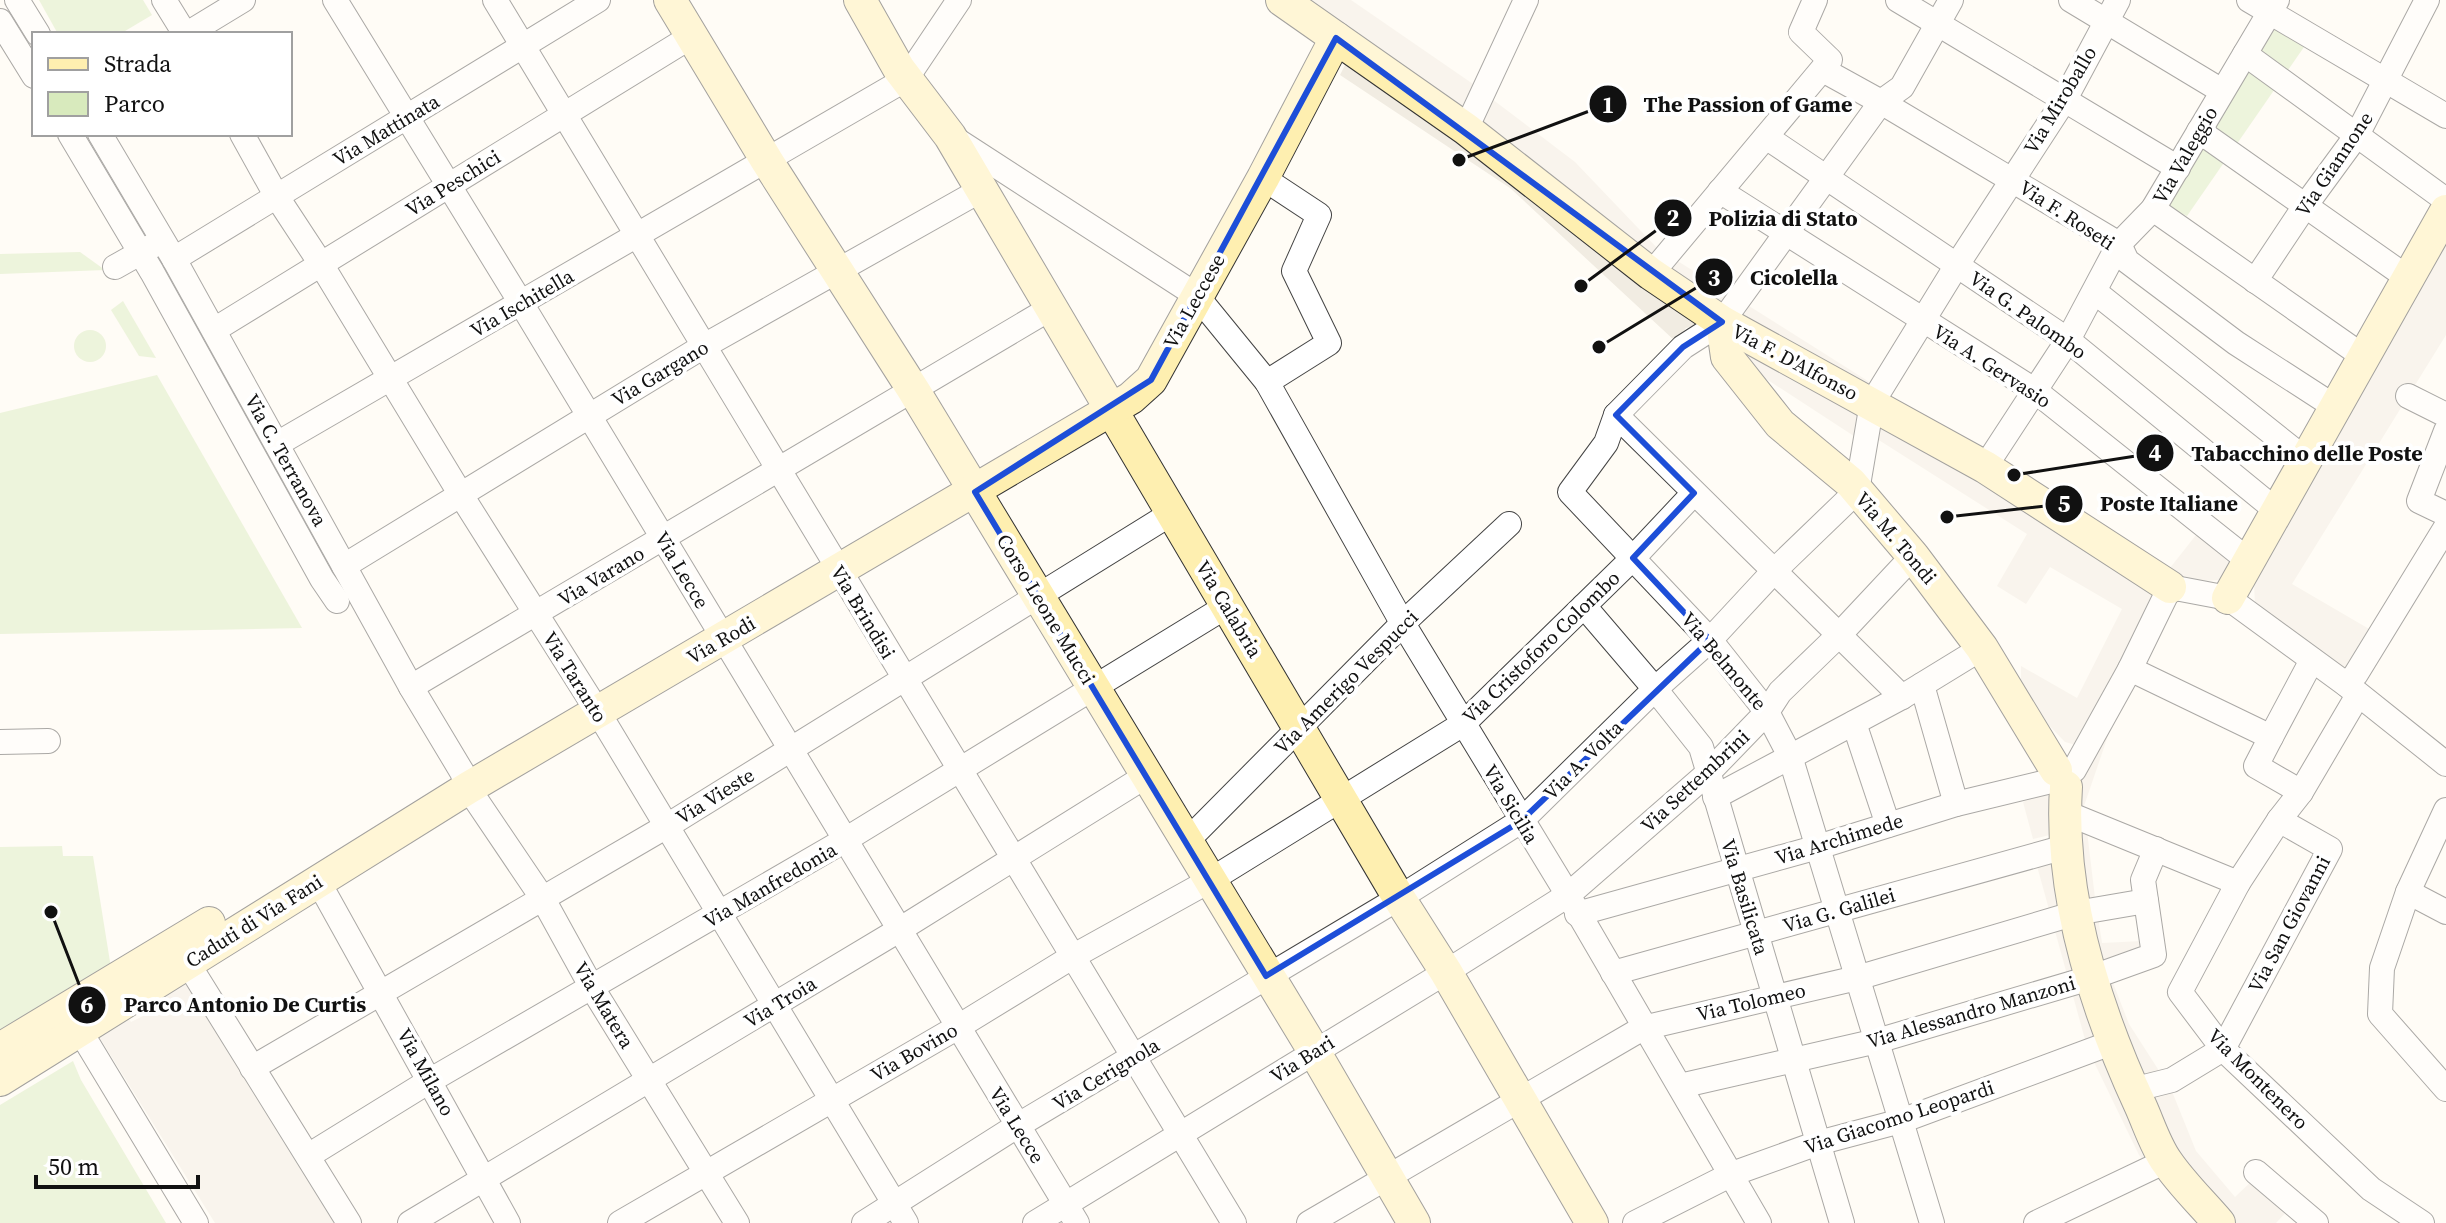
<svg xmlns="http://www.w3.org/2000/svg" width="2446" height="1223" viewBox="0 0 2446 1223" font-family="'Source Serif 4',serif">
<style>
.green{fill:#d8eabd}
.plaza{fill:#f1ece2}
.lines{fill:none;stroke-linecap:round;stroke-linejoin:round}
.street-casing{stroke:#444;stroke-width:26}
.secondary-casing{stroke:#333;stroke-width:34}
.street{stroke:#fff;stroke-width:24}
.secondary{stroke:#feefb0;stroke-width:32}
.marked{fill:none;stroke:#1d4ed8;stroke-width:6;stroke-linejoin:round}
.labels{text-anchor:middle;stroke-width:8;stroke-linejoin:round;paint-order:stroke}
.street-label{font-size:20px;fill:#111;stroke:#fff}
.leader{fill:none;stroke:#111;stroke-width:3}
.callout-dot{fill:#111;stroke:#fff;stroke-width:3}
.mark-label{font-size:24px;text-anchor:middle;font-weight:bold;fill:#fff}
.callout-label{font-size:22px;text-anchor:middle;font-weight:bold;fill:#111;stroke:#fff;stroke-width:8;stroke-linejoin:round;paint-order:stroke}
</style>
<rect width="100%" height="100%" fill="#fffcf5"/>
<g class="green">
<polygon points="39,0 143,0 152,15 120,34 58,34"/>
<polygon points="2276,27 2304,47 2187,216 2166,206"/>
<polygon points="80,252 105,270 0,274 0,254"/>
<polygon points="123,301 156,358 139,356 111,310"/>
<circle cx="90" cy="346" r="16"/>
<polygon points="157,375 302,628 0,634 0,413"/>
<polygon points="62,846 63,856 93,856 111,968 0,1034 0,847"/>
<polygon points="73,1061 81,1080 166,1223 0,1223 0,1105"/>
</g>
<g class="plaza">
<polygon points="1300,0 1351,0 1473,84 1460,112"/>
<polygon points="1348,59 1707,322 1686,328 1675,341 1510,188 1340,75"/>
<polygon points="1492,99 1575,162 1660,251 1650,264 1478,126"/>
<polygon points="2446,233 2446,335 2292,584 2376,633 2352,674 2255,604 2254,584"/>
<polygon points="1676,260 1871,383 1981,455 1665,274"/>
<polygon points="1729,331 1866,407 1860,440 1731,356"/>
<polygon points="1878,413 2161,591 2076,745 2065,742 2021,696 2021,666 2077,698 2122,609 2050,567 2026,604 1997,586 2027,534 1874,437"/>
<polygon points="2200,530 2240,562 2232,572 2219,580 2202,581 2183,576 2170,568"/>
<polygon points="2112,724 2084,806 2095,898 2102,943 2142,941 2143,952 2097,967 2082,902 2081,770"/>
<polygon points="2045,793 2053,800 2054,834 2033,839 2023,802"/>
<polygon points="2060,860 2104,1036 2086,1043 2037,866"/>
<polygon points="185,977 334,1223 215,1223 98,1035 127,1016 131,1022 145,1015 141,1008"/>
<polygon points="2113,983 2129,1024 2163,1077 2136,1083 2098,986"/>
<polygon points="2108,1056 2198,1223 2139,1155 2094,1062"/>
<polygon points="2171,1089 2196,1151 2235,1197 2253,1180 2288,1210 2276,1223 2227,1223 2170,1157 2144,1095"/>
</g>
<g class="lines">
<defs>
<g id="street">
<polyline points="17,0 38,34"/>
<polyline points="164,0 185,34"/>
<polyline points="335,0 521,303 1077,1223"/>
<polyline points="495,0 1234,1223"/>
<polyline points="1898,0 2178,168"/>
<polyline points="2071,0 2222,91"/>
<polyline points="2249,0 2446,116"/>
<polyline points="0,21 34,76"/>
<polyline points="187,34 243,0"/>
<polyline points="2245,54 2446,200"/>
<polyline points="1823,70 1881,102 2119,244 2127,261 2236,343 2335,407"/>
<polyline points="1466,129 1526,0"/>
<polyline points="2199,131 2408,278"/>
<polyline points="70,134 152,272 322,579 337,601"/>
<polyline points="100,134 174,259 411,687 462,772 468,788 543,899 591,986 737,1223"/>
<polyline points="242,134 277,197 321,264 461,495 598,712 906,1223"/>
<polyline points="952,137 1196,295 1267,382 1399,617 1568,895 1759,1223"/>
<polyline points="1766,137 2068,340 2277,511"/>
<polyline points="1263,178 1319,215 1294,271 1329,343 1267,382"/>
<polyline points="1720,191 2034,390 2249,561"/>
<polyline points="2153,209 2364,357"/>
<polyline points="174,259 598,0"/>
<polyline points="115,267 154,245"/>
<polyline points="1651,274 1830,60 1801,32 1815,0"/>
<polyline points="2255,281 2305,206 2357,135 2427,0"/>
<polyline points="2095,292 2306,460"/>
<polyline points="214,330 692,36"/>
<polyline points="2408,396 2446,415"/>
<polyline points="1616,415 1902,697"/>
<polyline points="2446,431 2419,501 2444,513 2446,517"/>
<polyline points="277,444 906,79 959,0"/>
<polyline points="1985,467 2068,340 2119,244 2153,209 2277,0"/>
<polyline points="344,566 704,346 981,190"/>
<polyline points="1584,606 1655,689 1701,747 1842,1223"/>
<polyline points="2130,669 2271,737 2256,766 2301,792"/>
<polyline points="1922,685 1956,804"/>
<polyline points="2347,685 2356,674 2446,527"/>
<polyline points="411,687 1051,308"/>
<polyline points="1854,723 1888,825"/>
<polyline points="2271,737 2312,660"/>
<polyline points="0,742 48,741"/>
<polyline points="2074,770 2130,669 2170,587 2228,598 2347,685 2446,764"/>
<polyline points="1715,797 1902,697 1982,648"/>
<polyline points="2446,810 2408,892 2382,968 2380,1014 2446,1089"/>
<polyline points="2064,812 2238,883"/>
<polyline points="2279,820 2238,883 2180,992 2223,1049 2371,1189 2422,1223"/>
<polyline points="1186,842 1403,623 1509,524"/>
<polyline points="318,881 508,1223"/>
<polyline points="2408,892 2446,912"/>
<polyline points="1577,914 1818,847 1956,804 2055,780"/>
<polyline points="187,962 349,1223"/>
<polyline points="1613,973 2065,847"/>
<polyline points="71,1016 196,1223"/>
<polyline points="252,1068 667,826 1172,513"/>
<polyline points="1680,1086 1877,1041 2090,978 2154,955 2143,880 2156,849"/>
<polyline points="2132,1090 2172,1080 2223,1049 2330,849 2279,820 2301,792 2358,695"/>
<polyline points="308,1156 431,1080 845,840 1227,606"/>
<polyline points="2256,1172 2316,1223"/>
<polyline points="410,1223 899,930 1146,776"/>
<polyline points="620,1223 958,1027 1072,957 1209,881 1463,724 1633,558 1694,493"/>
<polyline points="864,1223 1017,1126 1399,898 1521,821 1655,689 1710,640 1774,571 1857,491 1872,403 1957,265 2065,99 2118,0"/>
<polyline points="1035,1223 1446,972 1568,895 1708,773 1767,712 1780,692 1839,635 1913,556"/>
<polyline points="1309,1223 1643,1028 1857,978 2076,913 2146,901"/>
<polyline points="1635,1223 1732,1174 1818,1143 1901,1121 2111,1043"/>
<polyline points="1932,1223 1790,756 1767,712 1710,640 1570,492 1606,443 1616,415 1683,347 1722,322 1881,102 1902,87 1951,0"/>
<polyline points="2036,1223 2166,1161"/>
</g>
<g id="secondary">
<polyline points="670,0 767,161 914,391 1314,1051 1414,1223"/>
<polyline points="860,0 899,69 950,136 1399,898 1446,972 1592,1223"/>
<polyline points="1282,0 1466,129 1651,274 1722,322 1985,467 2170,587"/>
<polyline points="1722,322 1727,357 1780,424 1851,483 1913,556 1982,648 2056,770"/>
<polyline points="2228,598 2446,211"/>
<path d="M2066,787C2059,897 2095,1008 2141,1107C2149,1125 2156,1147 2167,1162C2182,1184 2202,1203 2219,1223"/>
<polyline points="0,1049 209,923"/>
<polyline points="0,1080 468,788 1131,398 1151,380 1263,178 1336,38"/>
</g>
</defs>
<use href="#street" class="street-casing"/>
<use href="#secondary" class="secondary-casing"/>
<use href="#street" class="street"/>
<use href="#secondary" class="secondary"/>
</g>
<path d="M0 0H2446V1223H0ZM1336,38L1722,322L1683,347L1616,415L1694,493L1633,558L1710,640L1521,821L1266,976L975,492L1151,380Z" fill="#fffcf5" fill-opacity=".55" fill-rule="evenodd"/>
<path class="marked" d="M1336,38L1722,322L1683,347L1616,415L1694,493L1633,558L1710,640L1521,821L1266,976L975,492L1151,380Z"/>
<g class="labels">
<g class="street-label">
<text transform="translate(2060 100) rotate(-59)" y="7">Via Miroballo</text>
<text transform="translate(386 130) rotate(-31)" y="7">Via Mattinata</text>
<text transform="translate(2185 155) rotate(-60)" y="7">Via Valeggio</text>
<text transform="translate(2334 164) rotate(-56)" y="7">Via Giannone</text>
<text transform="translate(453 183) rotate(-32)" y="7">Via Peschici</text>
<text transform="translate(2067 215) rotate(33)" y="7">Via F. Roseti</text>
<text transform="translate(1194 301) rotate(-61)" y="7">Via Leccese</text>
<text transform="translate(522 303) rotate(-30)" y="7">Via Ischitella</text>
<text transform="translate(2028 315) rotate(35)" y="7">Via G. Palombo</text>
<text transform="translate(1795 362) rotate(28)" y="7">Via F. D'Alfonso</text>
<text transform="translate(1992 366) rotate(33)" y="7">Via A. Gervasio</text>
<text transform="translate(660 373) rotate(-31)" y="7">Via Gargano</text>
<text transform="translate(286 460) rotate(61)" y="7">Via C. Terranova</text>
<text transform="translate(1896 538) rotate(50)" y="7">Via M. Tondi</text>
<text transform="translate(682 570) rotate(59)" y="7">Via Lecce</text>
<text transform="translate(601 576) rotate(-31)" y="7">Via Varano</text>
<text transform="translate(1046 609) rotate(59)" y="7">Corso Leone Mucci</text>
<text transform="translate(1229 609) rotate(59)" y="7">Via Calabria</text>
<text transform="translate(863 612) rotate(59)" y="7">Via Brindisi</text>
<text transform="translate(721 640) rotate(-30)" y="7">Via Rodi</text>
<text transform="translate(1541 647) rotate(-44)" y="7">Via Cristoforo Colombo</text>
<text transform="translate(1724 661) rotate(50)" y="7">Via Belmonte</text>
<text transform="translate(575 677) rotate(58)" y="7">Via Taranto</text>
<text transform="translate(1346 682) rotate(-45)" y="7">Via Amerigo Vespucci</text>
<text transform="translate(1583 760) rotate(-45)" y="7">Via A. Volta</text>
<text transform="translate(1695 781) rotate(-43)" y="7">Via Settembrini</text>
<text transform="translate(715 796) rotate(-32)" y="7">Via Vieste</text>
<text transform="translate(1511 804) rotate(59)" y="7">Via Sicilia</text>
<text transform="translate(1839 839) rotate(-17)" y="7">Via Archimede</text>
<text transform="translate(770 885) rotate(-30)" y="7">Via Manfredonia</text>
<text transform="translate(1745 897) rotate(73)" y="7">Via Basilicata</text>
<text transform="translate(1839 910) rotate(-16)" y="7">Via G. Galilei</text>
<text transform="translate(254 921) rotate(-32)" y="7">Caduti di Via Fani</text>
<text transform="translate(2289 924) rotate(-62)" y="7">Via San Giovanni</text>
<text transform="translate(780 1002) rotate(-31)" y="7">Via Troia</text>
<text transform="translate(1751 1002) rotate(-13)" y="7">Via Tolomeo</text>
<text transform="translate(604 1005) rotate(59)" y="7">Via Matera</text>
<text transform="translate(1971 1012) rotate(-16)" y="7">Via Alessandro Manzoni</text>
<text transform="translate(914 1052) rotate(-30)" y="7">Via Bovino</text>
<text transform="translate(1302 1059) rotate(-32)" y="7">Via Bari</text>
<text transform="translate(426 1072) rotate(61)" y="7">Via Milano</text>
<text transform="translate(1106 1074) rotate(-31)" y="7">Via Cerignola</text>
<text transform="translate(2258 1079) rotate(45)" y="7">Via Montenero</text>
<text transform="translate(1899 1117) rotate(-18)" y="7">Via Giacomo Leopardi</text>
<text transform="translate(1017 1125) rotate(58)" y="7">Via Lecce</text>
</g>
</g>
<path class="leader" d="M1459 160L1608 104M1581 286L1673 218M1599 347L1714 277M2014 475L2155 453M1947 517L2064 504M51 912L87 1005"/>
<g class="callout-dot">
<circle cx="1459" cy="160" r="8"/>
<circle cx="1581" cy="286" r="8"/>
<circle cx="1599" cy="347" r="8"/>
<circle cx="2014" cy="475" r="8"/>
<circle cx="1947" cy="517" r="8"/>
<circle cx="51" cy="912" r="8"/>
<circle cx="1608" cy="104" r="20"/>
<circle cx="1673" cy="218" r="20"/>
<circle cx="1714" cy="277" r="20"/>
<circle cx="2155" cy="453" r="20"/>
<circle cx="2064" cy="504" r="20"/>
<circle cx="87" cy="1005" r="20"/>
</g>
<g class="mark-label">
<text x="1608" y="113">1</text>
<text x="1673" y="226">2</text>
<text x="1714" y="286">3</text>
<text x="2155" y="461">4</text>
<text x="2064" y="512">5</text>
<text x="87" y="1013">6</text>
</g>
<g class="callout-label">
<text x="1748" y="112">The Passion of Game</text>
<text x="1783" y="226">Polizia di Stato</text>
<text x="1794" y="285">Cicolella</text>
<text x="2307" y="461">Tabacchino delle Poste</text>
<text x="2169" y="511">Poste Italiane</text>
<text x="245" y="1012">Parco Antonio De Curtis</text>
</g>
<rect x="32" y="32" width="260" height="104" fill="#ffffff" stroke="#a0a0a0" stroke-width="2"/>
<rect x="48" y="58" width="40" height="12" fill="#feefb0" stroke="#a0a0a0" stroke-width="2"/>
<text x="104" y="72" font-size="24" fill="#111111">Strada</text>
<rect x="48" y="92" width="40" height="24" fill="#d8eabd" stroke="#a0a0a0" stroke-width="2"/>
<text x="104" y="112" font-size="24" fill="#111111">Parco</text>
<path d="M36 1175v12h162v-12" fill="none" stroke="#111111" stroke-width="4"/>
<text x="48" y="1175" font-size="24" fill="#111111" stroke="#ffffff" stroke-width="6" paint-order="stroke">50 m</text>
</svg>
